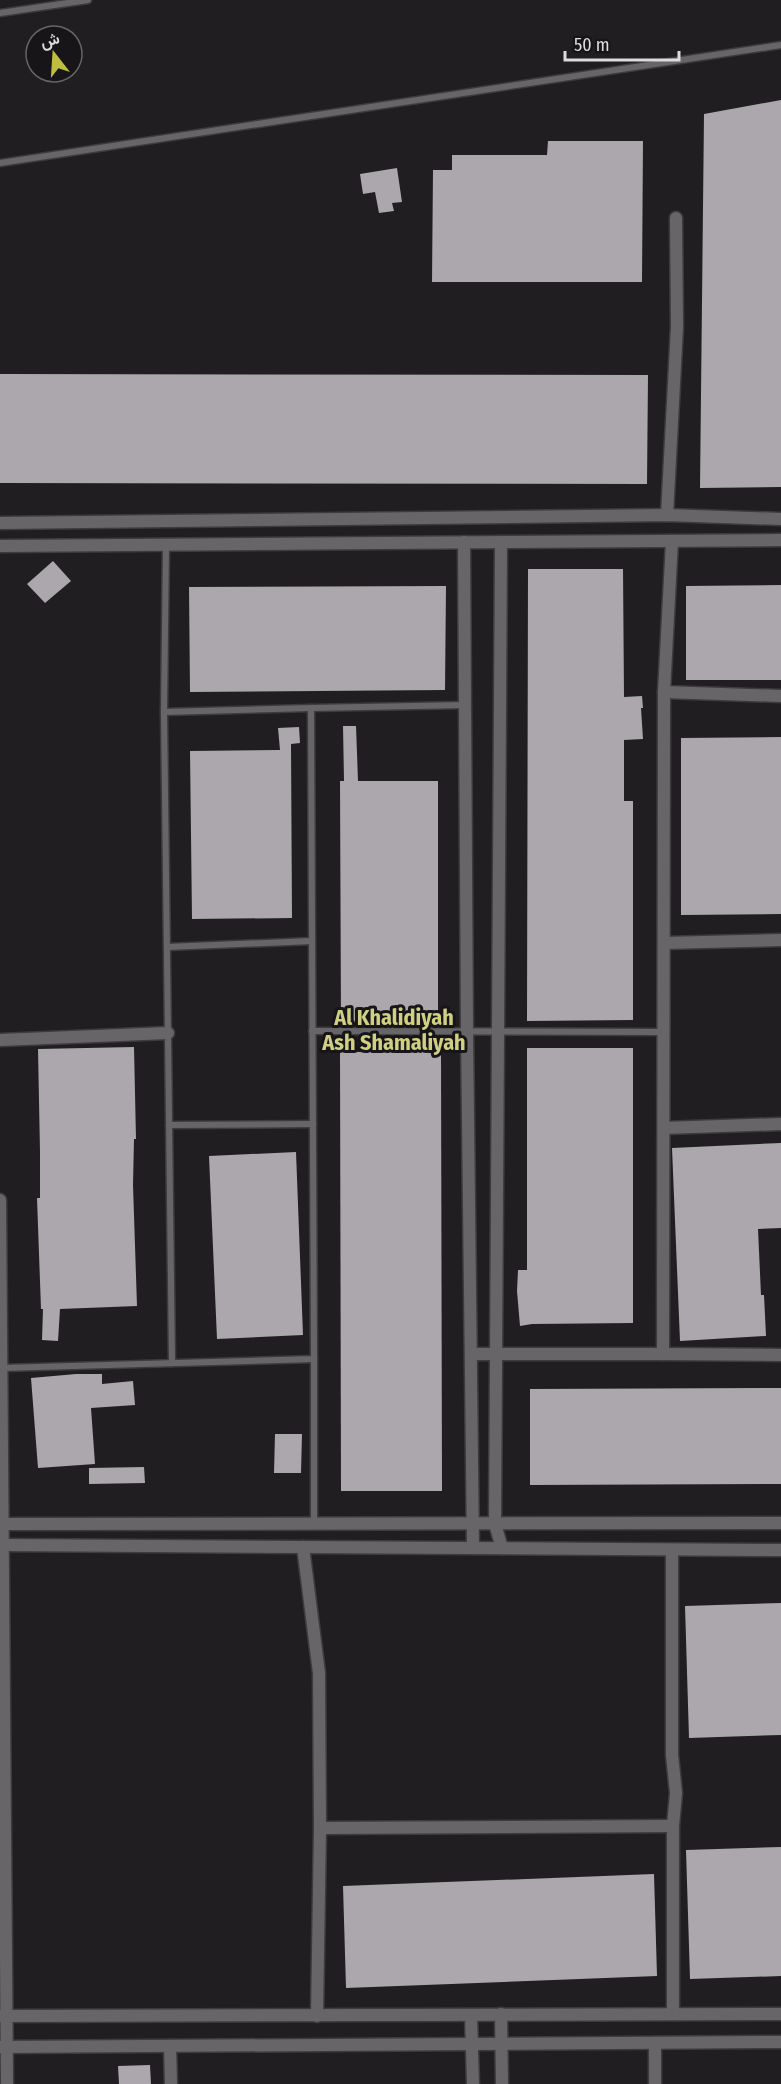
<svg xmlns="http://www.w3.org/2000/svg" width="781" height="2084" viewBox="0 0 781 2084" font-family="'Fira Sans Condensed',Vazirmatn,sans-serif">
<style>
.building{fill:#aba7ac}
.lines{fill:none;stroke-linecap:round;stroke-linejoin:round}
.lane-casing{stroke:#3d3b3d;stroke-width:9}
.street-casing{stroke:#3d3b3d;stroke-width:15}
.lane{stroke:#686569;stroke-width:6}
.street{stroke:#686569;stroke-width:12}
.labels{text-anchor:middle;stroke-width:6;stroke-linejoin:round;paint-order:stroke}
.neighbourhood-label{font-size:22px;font-weight:bold;fill:#cfd082;stroke:#171518}
</style>
<rect width="100%" height="100%" fill="#211e21"/>
<g class="building">
<polygon points="781,100 781,487 700,488 704,114"/>
<polygon points="548,141 643,141 642,282 432,282 433,170 452,170 452,155 547,155"/>
<polygon points="397,168 402,202 392,203 394,211 379,213 375,192 363,194 360,174"/>
<polygon points="0,374 648,375 647,484 0,483"/>
<polygon points="53,561 71,581 45,603 27,584"/>
<polygon points="528,569 623,569 624,697 642,696 643,708 641,708 643,739 624,740 624,801 633,801 633,1020 527,1021"/>
<polygon points="781,585 781,680 686,680 686,586"/>
<polygon points="446,586 445,690 190,692 189,587"/>
<polygon points="343,726 356,726 358,781 438,781 438,1023 341,1024 340,781 344,781"/>
<polygon points="299,727 300,743 291,744 292,918 192,919 190,751 280,750 278,728"/>
<polygon points="781,737 781,914 681,915 681,738"/>
<polygon points="134,1047 136,1139 134,1139 133,1185 137,1306 60,1309 58,1341 42,1340 43,1309 41,1309 37,1198 40,1198 40,1152 38,1049"/>
<polygon points="527,1048 633,1048 633,1323 532,1324 520,1326 517,1291 518,1270 527,1270"/>
<polygon points="340,1052 441,1052 442,1491 341,1491"/>
<polygon points="781,1143 781,1228 758,1229 761,1295 764,1295 766,1336 680,1341 672,1148"/>
<polygon points="296,1152 303,1335 217,1339 209,1156"/>
<polygon points="76,1374 102,1374 102,1384 133,1381 135,1405 91,1408 95,1464 38,1468 31,1378"/>
<polygon points="781,1388 781,1484 530,1485 530,1389"/>
<polygon points="275,1434 302,1434 301,1473 274,1473"/>
<polygon points="144,1467 145,1483 89,1484 89,1468"/>
<polygon points="781,1603 781,1735 689,1738 685,1606"/>
<polygon points="781,1847 781,1976 690,1979 686,1850"/>
<polygon points="654,1874 657,1976 346,1988 343,1886"/>
<polygon points="150,2065 151,2084 119,2084 118,2066"/>
</g>
<g class="lines">
<defs>
<g id="lane">
<polyline points="0,13 88,0"/>
<polyline points="0,163 781,45"/>
<polyline points="166,545 164,712 311,708"/>
<polyline points="164,712 172,1363"/>
<polyline points="167,947 312,941"/>
<polyline points="312,1031 663,1032"/>
<polyline points="169,1125 313,1124"/>
<polyline points="314,1359 314,1523"/>
<polyline points="2,1368 314,1359 311,708 465,705"/>
</g>
<g id="street">
<polyline points="667,515 677,327 676,218"/>
<polyline points="0,523 667,515 781,519"/>
<polyline points="672,541 664,692 781,696"/>
<polyline points="464,542 467,1031 473,1548"/>
<polyline points="501,542 495,1524 502,1548"/>
<polyline points="0,546 781,540"/>
<polyline points="664,943 781,940"/>
<polyline points="0,1040 168,1033"/>
<polyline points="664,1128 781,1124"/>
<polyline points="0,1200 7,2084"/>
<polyline points="471,1354 663,1354 664,692"/>
<polyline points="663,1354 781,1355"/>
<polyline points="0,1524 781,1523"/>
<polyline points="0,1545 781,1550"/>
<polyline points="303,1547 319,1673 320,1828 317,2016"/>
<polyline points="672,1550 672,1755 676,1793 673,1826 673,2014"/>
<polyline points="320,1828 673,1826"/>
<polyline points="501,2014 502,2084"/>
<polyline points="471,2015 473,2084"/>
<polyline points="0,2016 781,2014"/>
<polyline points="655,2043 655,2084"/>
<polyline points="170,2046 171,2084"/>
<polyline points="1,2047 781,2042"/>
</g>
</defs>
<use href="#lane" class="lane-casing"/>
<use href="#street" class="street-casing"/>
<use href="#lane" class="lane"/>
<use href="#street" class="street"/>
</g>
<g class="labels">
<g class="neighbourhood-label">
<text x="394" y="1025">Al Khalidiyah<tspan x="394" dy="25">Ash Shamaliyah</tspan></text>
</g>
</g>
<g transform="translate(54 54) rotate(343)"><circle r="28" fill="#171518" stroke="#666467" stroke-width="1.5"/>
<path d="M0-4.5L10 22L0 15L-10 22Z" fill="#bfbe41"/>
<text y="-9" font-size="16" font-weight="bold" text-anchor="middle" fill="#dddbdd">ش</text>
</g>
<path d="M565 51v9h114v-9" fill="none" stroke="#dddbdd" stroke-width="3"/>
<text x="574" y="51" font-size="18" fill="#dddbdd" stroke="#171518" stroke-width="4.5" paint-order="stroke">50 m</text>
</svg>
